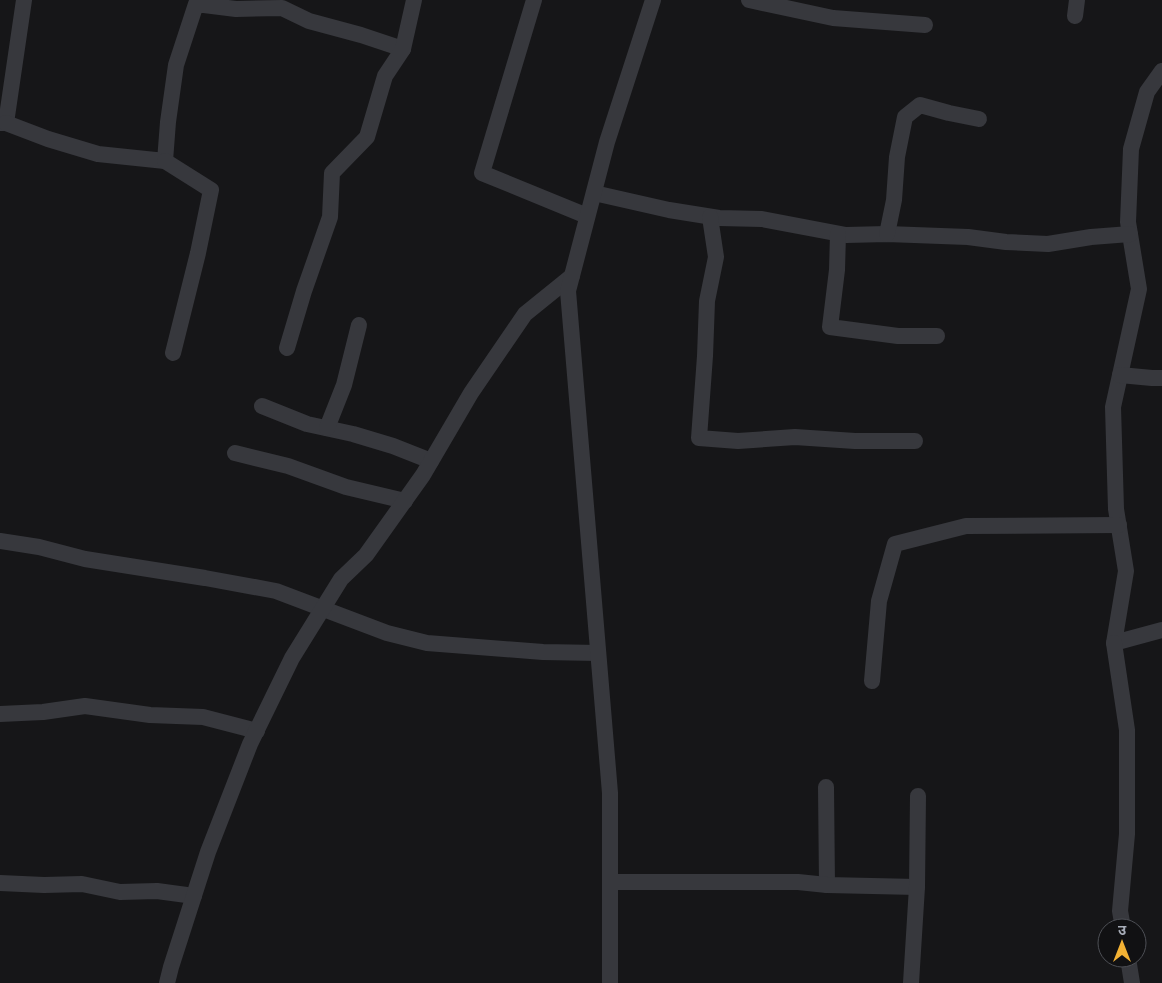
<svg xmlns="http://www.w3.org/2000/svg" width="1162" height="983" viewBox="0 0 1162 983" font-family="'Golos Text','Noto Sans Devanagari',sans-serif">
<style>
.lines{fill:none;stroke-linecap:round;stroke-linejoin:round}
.street{stroke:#37383d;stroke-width:16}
</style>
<rect width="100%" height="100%" fill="#161618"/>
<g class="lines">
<g class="street">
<polyline points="534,0 482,173 587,216"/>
<polyline points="749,0 833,18 925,25"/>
<polyline points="1075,16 1077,0"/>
<polyline points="1162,71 1147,92 1131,149 1128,222 1139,289 1113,407 1116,509 1126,571 1114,643 1162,630"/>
<polyline points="0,123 6,123 24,0"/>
<polyline points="6,123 48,139 98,154 165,161 168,122 176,65 196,4 236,9 282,8 309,21 361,35 403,49"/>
<polyline points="165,161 211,190 198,253 173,353"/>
<polyline points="594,193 669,210 719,218 762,219 846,235 887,234 968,237 1006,242 1048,244 1091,237 1130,234"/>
<polyline points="710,217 716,257 707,301 705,356 699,438 738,441 795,437 855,441 915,441"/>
<polyline points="838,234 837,270 830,327 898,336 937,336"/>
<polyline points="887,234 894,200 897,157 905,117 920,105 949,113 979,119"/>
<polyline points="287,348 304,291 330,217 332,173 367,137 385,76 403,49 414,0"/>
<polyline points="1120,375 1152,378 1162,378"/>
<polyline points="262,406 307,424 353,434 393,446 431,461"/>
<polyline points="327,428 344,385 359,325"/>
<polyline points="235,453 288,466 346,487 405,501"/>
<polyline points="0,541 39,547 85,559 205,578 276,591 387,633 427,643 543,652 598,653"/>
<polyline points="1114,643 1127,730 1127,834 1120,911 1123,928"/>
<polyline points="872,681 879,601 895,544 966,526 1119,525"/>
<polyline points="0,714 43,712 85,706 150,715 203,717 257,731"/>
<polyline points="826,787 827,885"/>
<polyline points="610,882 798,882 827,885 917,887"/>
<polyline points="0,883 44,885 82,884 120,892 157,891 194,896"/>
<polyline points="1128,958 1132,983"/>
<polyline points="167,983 171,967 208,852 250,744 292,658 341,579 366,555 423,475 471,393 525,314 572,276"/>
<polyline points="610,983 610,793 568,291 607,142 653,0"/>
<polyline points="911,983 917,887 918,796"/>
</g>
</g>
<g transform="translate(1122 943)"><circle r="24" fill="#111113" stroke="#4d4f55"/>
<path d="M0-4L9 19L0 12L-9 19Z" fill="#f2b134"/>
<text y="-8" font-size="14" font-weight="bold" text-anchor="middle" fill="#a8adb8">उ</text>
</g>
</svg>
